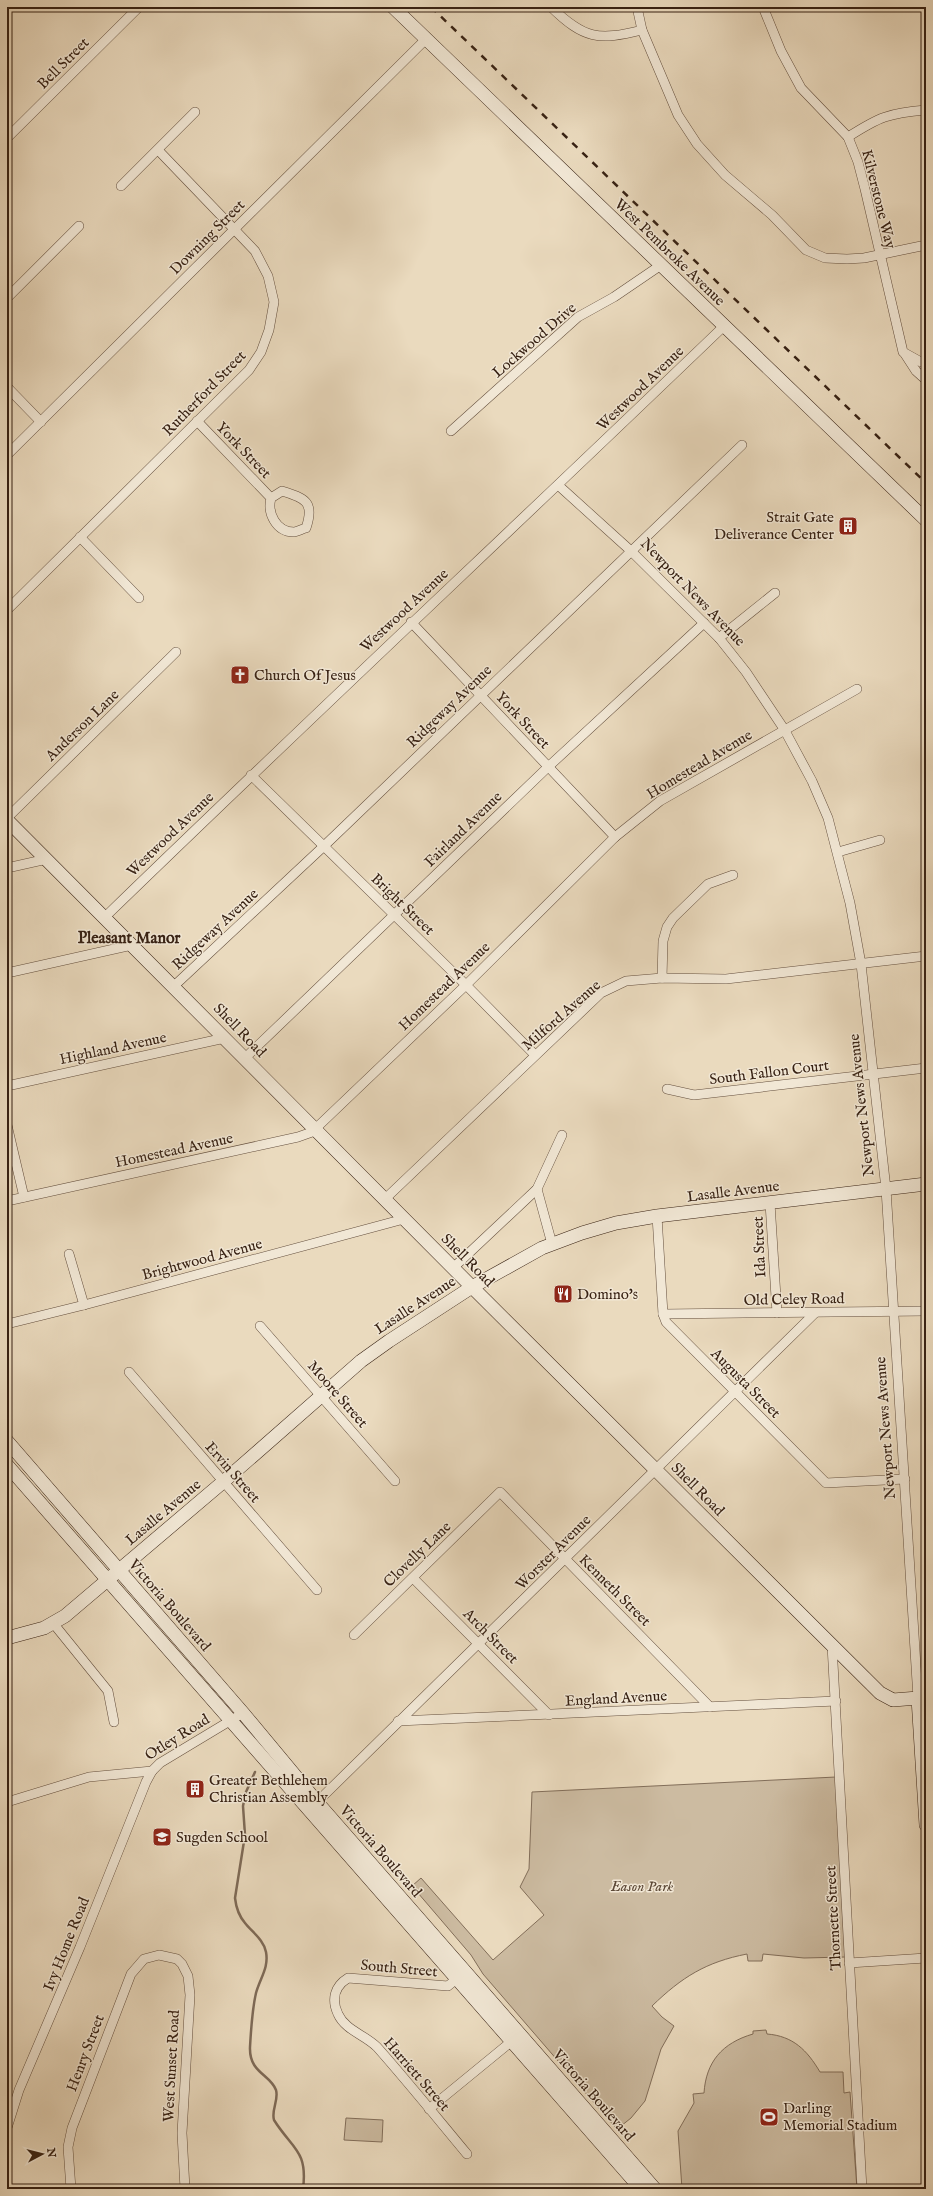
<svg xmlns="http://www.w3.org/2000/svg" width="933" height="2196" viewBox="0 0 933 2196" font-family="'IM FELL English',serif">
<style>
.green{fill:#ccbba1;stroke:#826e5a}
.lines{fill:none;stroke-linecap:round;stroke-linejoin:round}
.stream{stroke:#7e6a57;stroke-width:2.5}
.street-casing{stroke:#644f3e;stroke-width:10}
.secondary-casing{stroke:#372113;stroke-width:14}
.street{stroke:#f1e7d5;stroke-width:9}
.secondary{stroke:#f1e7d5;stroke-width:13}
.rail{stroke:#372113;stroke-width:2.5;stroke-dasharray:7 7;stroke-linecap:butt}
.labels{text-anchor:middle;stroke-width:3;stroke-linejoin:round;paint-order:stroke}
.street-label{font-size:15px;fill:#372113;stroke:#f1e7d5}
.poi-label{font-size:15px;fill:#372113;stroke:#f1e7d5;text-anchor:start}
.park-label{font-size:15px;font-style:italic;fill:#5c4836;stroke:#f1e7d5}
.neighbourhood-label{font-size:16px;font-weight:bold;fill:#372113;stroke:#f1e7d5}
</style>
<rect width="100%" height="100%" fill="#eadabe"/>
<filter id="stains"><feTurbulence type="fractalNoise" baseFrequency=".005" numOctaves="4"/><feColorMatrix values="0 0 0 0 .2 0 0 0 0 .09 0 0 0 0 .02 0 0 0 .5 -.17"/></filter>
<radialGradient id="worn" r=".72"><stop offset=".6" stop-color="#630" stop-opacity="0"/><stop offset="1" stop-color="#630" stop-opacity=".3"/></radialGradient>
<g class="green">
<path d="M836,1777L845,1957L804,1958L763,1954L762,1961H748L747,1954C706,1962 682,1977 652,2006L662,2017L674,2026L661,2049L645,2101L631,2118L621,2126L615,2127L483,1974L471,1955L412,1886L421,1878L493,1960L544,1915L520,1887L529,1869L532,1792Z"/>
<path d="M766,2030L767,2034C793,2036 807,2050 820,2072H843L844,2093L850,2092L857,2189H682L678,2131L694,2103L693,2094L704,2093C706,2062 722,2043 753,2034V2031Z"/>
<polygon points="346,2118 383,2120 382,2142 344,2140"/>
</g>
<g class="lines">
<path class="stream" d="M255,1772L246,1792L243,1806L245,1835L235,1898C236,1907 239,1916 245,1923C252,1932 264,1940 266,1952C269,1968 260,1978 256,1993C252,2010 251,2030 250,2047C249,2073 270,2074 276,2090C279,2100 271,2110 274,2120C292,2149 308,2150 303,2189"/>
<defs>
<g id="street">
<path d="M551,7C584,39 598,41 642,30"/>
<polyline points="637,7 642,30 678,115 697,144 725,175 772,215 806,250 825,258 847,259 864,258 926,245"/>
<polyline points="763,7 781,51 801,88 848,137 858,162 865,189 903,352 921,362 926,362"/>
<path d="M848,137C879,117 889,113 926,110"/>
<polyline points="7,138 139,7"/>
<polyline points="121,186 195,112"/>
<polyline points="7,298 79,226"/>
<polyline points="905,354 916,371 926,380"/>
<polyline points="7,387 41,422"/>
<path d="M197,421L271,498L282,491C305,498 315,502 306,528C302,529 297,532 294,532C276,532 267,513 271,498"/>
<polyline points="451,431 578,317 614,297 661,265"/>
<polyline points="7,455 426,39"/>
<polyline points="558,485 631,551 719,638 746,672 784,729 812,781 828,818 850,903 861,964 886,1189 918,1698 926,1698"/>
<polyline points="80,537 139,598"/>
<polyline points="7,610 249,370 261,352 269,330 274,302 268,276 255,251 158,150"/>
<polyline points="411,622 615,837"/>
<polyline points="719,638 775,593"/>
<polyline points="251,775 466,985 535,1055"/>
<polyline points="7,818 176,652"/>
<polyline points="838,852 880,840"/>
<polyline points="7,868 47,859"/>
<path d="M105,917C310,718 518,524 724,326"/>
<polyline points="7,973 132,945"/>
<polyline points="662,978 663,941 667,927 673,918 708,884 733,875"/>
<polyline points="174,986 324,846 742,445"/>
<polyline points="245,1058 548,767 704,623"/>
<polyline points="7,1086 225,1038"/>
<polyline points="667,1089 694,1095 926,1068"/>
<polyline points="7,1125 24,1197"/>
<polyline points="537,1189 552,1244"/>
<polyline points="385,1199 601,993 626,981 662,978 726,979 926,956"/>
<polyline points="7,1201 298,1137 312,1132 466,985 615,837 660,801 857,689"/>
<polyline points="770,1203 777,1313"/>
<polyline points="657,1216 663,1314 666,1322 826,1483 905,1479"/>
<polyline points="69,1254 84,1305"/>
<polyline points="453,1268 537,1189 562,1135"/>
<polyline points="663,1314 926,1311"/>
<polyline points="7,1324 84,1305 404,1219"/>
<polyline points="260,1326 395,1481"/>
<polyline points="129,1372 317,1590"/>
<polyline points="413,1578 549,1715"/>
<polyline points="53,1623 108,1691 114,1722"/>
<polyline points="354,1635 500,1492 710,1707"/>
<polyline points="832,1645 862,2189"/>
<polyline points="398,1721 836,1701"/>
<polyline points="7,1802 89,1777 152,1771 160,1763 243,1713"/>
<polyline points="313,1806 815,1313"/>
<polyline points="849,1963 926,1958"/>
<path d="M461,1975L448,1986L348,1978C335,1986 331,1999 338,2014C345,2030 365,2035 377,2047C408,2082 437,2118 467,2154"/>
<polyline points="429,2109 512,2041"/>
<polyline points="7,2128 19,2090 80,1947 146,1782 152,1771"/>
<polyline points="71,2189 68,2147 72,2128 131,1974 144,1959 159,1955 177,1959 182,1964 188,1976 190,1995 182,2133 185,2189"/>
</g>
<g id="secondary">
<polyline points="393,7 926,520"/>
<polyline points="7,820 472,1287 880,1693 893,1700 918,1698 926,1825"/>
<polyline points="7,1441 243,1713 317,1802 655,2189"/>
<polyline points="7,1465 641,2189"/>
<polyline points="7,1638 44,1628 65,1616 223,1482 361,1361 389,1341 472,1287 542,1248 582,1233 616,1223 657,1216 926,1184"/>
</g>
</defs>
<use href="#street" class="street-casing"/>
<use href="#secondary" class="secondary-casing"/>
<use href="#street" class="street"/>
<use href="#secondary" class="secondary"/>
<polyline class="rail" points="431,7 926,483"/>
</g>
<defs>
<symbol id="building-square" viewBox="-11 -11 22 22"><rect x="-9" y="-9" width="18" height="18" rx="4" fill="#8f2418" stroke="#f1e7d5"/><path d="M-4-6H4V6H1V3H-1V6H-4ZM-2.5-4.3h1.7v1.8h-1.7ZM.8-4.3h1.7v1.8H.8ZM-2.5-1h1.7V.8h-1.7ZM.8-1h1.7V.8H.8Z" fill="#fff"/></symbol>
<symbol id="church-square" viewBox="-11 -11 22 22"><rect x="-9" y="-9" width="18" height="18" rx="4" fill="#8f2418" stroke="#f1e7d5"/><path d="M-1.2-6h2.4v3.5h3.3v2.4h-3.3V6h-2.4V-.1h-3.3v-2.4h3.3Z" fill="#fff"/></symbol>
<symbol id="restaurant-square" viewBox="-11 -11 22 22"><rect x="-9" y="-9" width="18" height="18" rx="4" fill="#8f2418" stroke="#f1e7d5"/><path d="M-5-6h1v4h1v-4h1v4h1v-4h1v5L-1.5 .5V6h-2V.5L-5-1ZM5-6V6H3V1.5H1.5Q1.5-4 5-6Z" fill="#fff"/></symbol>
<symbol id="school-square" viewBox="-11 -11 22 22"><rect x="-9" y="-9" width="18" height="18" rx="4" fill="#8f2418" stroke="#f1e7d5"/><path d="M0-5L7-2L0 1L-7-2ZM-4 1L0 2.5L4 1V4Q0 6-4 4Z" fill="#fff"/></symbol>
<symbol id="stadium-square" viewBox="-11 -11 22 22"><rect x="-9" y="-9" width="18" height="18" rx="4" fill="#8f2418" stroke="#f1e7d5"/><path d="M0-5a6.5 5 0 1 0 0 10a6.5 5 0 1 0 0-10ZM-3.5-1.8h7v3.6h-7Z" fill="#fff"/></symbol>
</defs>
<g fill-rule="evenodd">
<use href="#building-square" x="837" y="515" width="22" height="22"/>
<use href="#church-square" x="229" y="664" width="22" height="22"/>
<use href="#restaurant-square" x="552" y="1283" width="22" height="22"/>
<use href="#building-square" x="184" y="1778" width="22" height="22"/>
<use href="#school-square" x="151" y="1826" width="22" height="22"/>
<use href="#stadium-square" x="758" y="2106" width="22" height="22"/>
</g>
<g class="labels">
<g class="street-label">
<text transform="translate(63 63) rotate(-45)" y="5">Bell Street</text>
<text transform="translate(879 199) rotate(76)" y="5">Kilverstone Way</text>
<text transform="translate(207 237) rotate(-45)" y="5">Downing Street</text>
<text transform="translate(670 252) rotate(44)" y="5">West Pembroke Avenue</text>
<text transform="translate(534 340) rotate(-41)" y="5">Lockwood Drive</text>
<text transform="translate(640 388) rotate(-44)" y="5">Westwood Avenue</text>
<text transform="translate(204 393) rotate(-46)" y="5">Rutherford Street</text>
<text transform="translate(244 450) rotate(46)" y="5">York Street</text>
<text transform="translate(693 592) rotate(46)" y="5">Newport News Avenue</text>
<text transform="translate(404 610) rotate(-43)" y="5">Westwood Avenue</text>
<text transform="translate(449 706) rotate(-44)" y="5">Ridgeway Avenue</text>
<text transform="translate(523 720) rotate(47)" y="5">York Street</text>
<text transform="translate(82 725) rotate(-44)" y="5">Anderson Lane</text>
<text transform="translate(699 764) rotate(-31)" y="5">Homestead Avenue</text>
<text transform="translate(463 829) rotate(-44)" y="5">Fairland Avenue</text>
<text transform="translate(170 834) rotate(-44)" y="5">Westwood Avenue</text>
<text transform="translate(403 904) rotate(44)" y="5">Bright Street</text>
<text transform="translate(215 929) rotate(-43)" y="5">Ridgeway Avenue</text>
<text transform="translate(444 986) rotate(-44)" y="5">Homestead Avenue</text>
<text transform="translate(561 1015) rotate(-41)" y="5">Milford Avenue</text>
<text transform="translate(240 1030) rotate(46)" y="5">Shell Road</text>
<text transform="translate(113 1048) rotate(-12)" y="5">Highland Avenue</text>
<text transform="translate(769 1072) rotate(-7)" y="5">South Fallon Court</text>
<text transform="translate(861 1105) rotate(-96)" y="5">Newport News Avenue</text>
<text transform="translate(174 1150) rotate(-12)" y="5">Homestead Avenue</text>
<text transform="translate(733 1191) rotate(-7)" y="5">Lasalle Avenue</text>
<text transform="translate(759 1247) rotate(-93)" y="5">Ida Street</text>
<text transform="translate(202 1259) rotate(-15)" y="5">Brightwood Avenue</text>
<text transform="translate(468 1260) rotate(45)" y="5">Shell Road</text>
<text transform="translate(794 1299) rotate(-1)" y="5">Old Celey Road</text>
<text transform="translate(415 1305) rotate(-33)" y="5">Lasalle Avenue</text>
<text transform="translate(746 1383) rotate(45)" y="5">Augusta Street</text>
<text transform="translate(338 1394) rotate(49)" y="5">Moore Street</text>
<text transform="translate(885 1428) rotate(-94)" y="5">Newport News Avenue</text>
<text transform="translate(233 1472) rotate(49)" y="5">Ervin Street</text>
<text transform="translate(698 1489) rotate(45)" y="5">Shell Road</text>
<text transform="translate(163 1512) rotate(-40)" y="5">Lasalle Avenue</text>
<text transform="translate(553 1552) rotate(-45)" y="5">Worster Avenue</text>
<text transform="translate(417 1554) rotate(-44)" y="5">Clovelly Lane</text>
<text transform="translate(615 1590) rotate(45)" y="5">Kenneth Street</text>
<text transform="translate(170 1605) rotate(49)" y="5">Victoria Boulevard</text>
<text transform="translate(491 1636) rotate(45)" y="5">Arch Street</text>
<text transform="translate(616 1698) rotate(-3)" y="5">England Avenue</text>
<text transform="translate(177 1737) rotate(-32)" y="5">Otley Road</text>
<text transform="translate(381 1851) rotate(49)" y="5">Victoria Boulevard</text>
<text transform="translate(833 1918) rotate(-93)" y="5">Thornette Street</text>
<text transform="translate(66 1944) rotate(-68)" y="5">Ivy Home Road</text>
<text transform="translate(399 1968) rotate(5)" y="5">South Street</text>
<text transform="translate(85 2053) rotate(-69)" y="5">Henry Street</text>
<text transform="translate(171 2066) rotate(-87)" y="5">West Sunset Road</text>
<text transform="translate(417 2074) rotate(49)" y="5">Harriett Street</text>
<text transform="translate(594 2095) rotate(49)" y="5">Victoria Boulevard</text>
</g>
<g class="poi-label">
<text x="834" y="522" text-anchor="end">Strait Gate<tspan x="834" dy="17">Deliverance Center</tspan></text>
<text x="254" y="680">Church Of Jesus</text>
<text x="577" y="1299">Domino's</text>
<text x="209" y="1785">Greater Bethlehem<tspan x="209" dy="17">Christian Assembly</tspan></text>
<text x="176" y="1842">Sugden School</text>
<text x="783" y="2113">Darling<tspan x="783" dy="17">Memorial Stadium</tspan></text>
</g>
<g class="park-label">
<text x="642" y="1891">Eason Park</text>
</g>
<g class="neighbourhood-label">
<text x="129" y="943">Pleasant Manor</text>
</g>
</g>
<rect width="933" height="2196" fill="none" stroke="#eadabe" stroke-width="24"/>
<rect x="8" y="8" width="917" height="2180" fill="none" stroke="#372113" stroke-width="2"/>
<rect x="12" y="12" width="909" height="2172" fill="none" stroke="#372113"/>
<g transform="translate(42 2154) rotate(83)" stroke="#f1e7d5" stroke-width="3" paint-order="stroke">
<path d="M0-3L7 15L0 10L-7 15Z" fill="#372113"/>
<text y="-6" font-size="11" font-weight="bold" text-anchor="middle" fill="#372113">N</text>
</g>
<rect width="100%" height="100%" filter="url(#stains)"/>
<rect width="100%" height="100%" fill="url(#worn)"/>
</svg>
